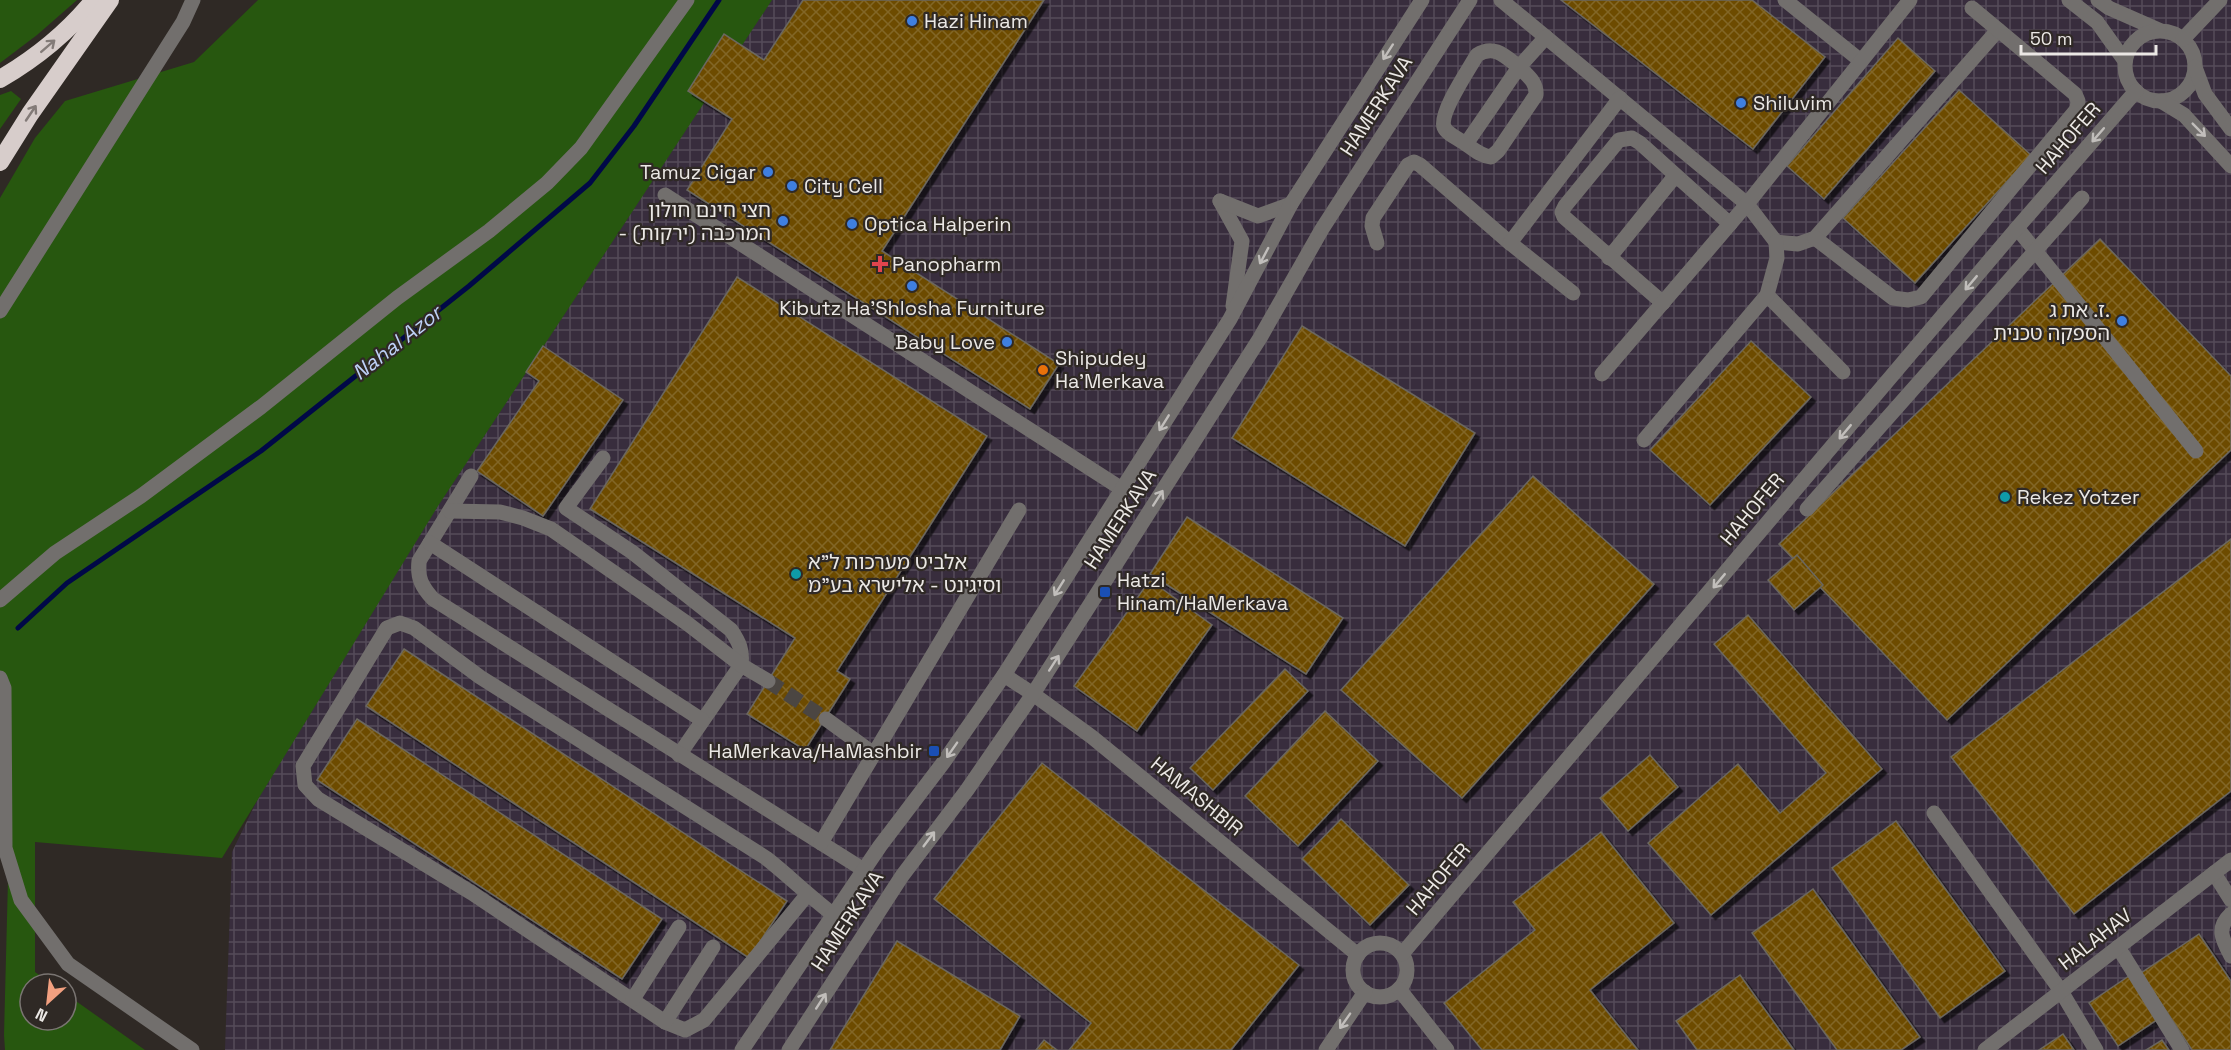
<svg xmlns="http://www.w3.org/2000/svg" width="2231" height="1050" viewBox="0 0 2231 1050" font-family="'Space Grotesk','Noto Sans Hebrew',sans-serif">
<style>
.industrial{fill:url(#industrial-grid)}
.green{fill:#27570f}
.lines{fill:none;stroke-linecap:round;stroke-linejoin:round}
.stream{stroke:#000847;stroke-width:5}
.building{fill:url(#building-cross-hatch);stroke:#6b6760;stroke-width:1.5;filter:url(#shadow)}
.minor-tunnel{stroke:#4b4642;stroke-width:15;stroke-dasharray:15 8;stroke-linecap:butt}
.minor{stroke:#726f6d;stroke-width:15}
.highway{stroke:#d7cdcb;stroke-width:18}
.oneway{stroke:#837b78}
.oneway2{stroke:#c1bebb}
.shop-dot{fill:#3f7fe0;stroke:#2f2925;stroke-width:2}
.health-dot{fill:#e0444e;stroke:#2f2925;stroke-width:2}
.food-dot{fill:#e8710a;stroke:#2f2925;stroke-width:2}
.culture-dot{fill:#0f9aa8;stroke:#2f2925;stroke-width:2}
.transit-dot{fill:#1a4fb4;stroke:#2f2925;stroke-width:2}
.labels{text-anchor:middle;stroke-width:4.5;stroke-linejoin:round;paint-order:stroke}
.poi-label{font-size:20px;fill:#ebe8e5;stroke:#2f2925;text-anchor:start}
.street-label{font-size:20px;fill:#ebe8e5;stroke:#2f2925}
.water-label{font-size:21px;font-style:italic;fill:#bed1f7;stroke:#2f2925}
</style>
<defs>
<pattern id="industrial-grid" width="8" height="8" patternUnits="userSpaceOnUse" patternTransform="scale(1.5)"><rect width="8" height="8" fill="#382d3d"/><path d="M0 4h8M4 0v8" fill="none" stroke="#554b59"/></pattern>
<pattern id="building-cross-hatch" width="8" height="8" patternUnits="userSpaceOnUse" patternTransform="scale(1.5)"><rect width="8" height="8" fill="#6d4c00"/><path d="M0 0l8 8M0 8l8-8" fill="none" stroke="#826625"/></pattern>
<filter id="shadow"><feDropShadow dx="4.5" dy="4.5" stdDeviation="0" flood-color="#0009"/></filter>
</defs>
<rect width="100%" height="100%" fill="#2f2925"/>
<polygon class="industrial" points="754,0 2231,0 2231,1050 225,1050 232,852 348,613"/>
<g class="green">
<polygon points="0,0 77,0 37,35 0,63"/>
<polygon points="258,0 772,0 438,506 222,858 35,842 35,972 52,984 30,984 30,1020 66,1020 66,994 145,1050 5,1050 4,1035 9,840 0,839 0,198 35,138 65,101 194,62"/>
<polygon points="11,91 21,99 0,129 0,95"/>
</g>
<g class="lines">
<polyline class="stream" points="18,628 67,583 261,451 469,286 590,183 634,126 719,0"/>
</g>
<g class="building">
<polygon points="803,0 1044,0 882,251 1059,364 1030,409 687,190 732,119 688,91 724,34 764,60"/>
<polygon points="1561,0 1752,0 1825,57 1753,149"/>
<polygon points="1898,38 1935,71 1824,199 1787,166"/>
<polygon points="1959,90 2031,155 1915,283 1843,218"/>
<polygon points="2100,239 2231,376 2231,450 1947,720 1779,544"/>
<polygon points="737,277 987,436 837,671 850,679 805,750 747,714 795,638 590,509"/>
<polygon points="1302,326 1475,433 1405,546 1232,438"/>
<polygon points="1751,341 1811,397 1710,505 1650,450"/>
<polygon points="543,346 623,400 543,516 477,471 539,381 526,372"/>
<polygon points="1533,476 1654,584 1462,798 1341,690"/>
<polygon points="1187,517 1343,618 1306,674 1150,574"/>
<polygon points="2231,539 2231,791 2074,914 1951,757"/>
<polygon points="1797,555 1823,585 1794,610 1768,580"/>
<polygon points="1150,580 1212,625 1137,731 1074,686"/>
<polygon points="1748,615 1882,769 1711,915 1648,843 1738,764 1780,813 1826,773 1714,644"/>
<polygon points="404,649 787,901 749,958 366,706"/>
<polygon points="1285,669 1308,691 1213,790 1190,768"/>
<polygon points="1325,711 1378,761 1298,846 1245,796"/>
<polygon points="357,719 662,919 622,979 317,780"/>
<polygon points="1650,755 1678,787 1628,831 1600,798"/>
<polygon points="1042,763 1299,965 1231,1050 1069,1050 1091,1023 934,899"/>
<polygon points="1341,819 1409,885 1370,925 1302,859"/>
<polygon points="1896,821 2005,971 1940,1018 1832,868"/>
<polygon points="1601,832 1674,923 1590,990 1638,1050 1482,1050 1444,1003 1535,930 1513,902"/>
<polygon points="1813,889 1920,1037 1901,1050 1837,1050 1752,933"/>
<polygon points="2199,934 2231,981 2231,1050 2192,1050 2141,973"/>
<polygon points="897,941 1020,1016 1000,1050 830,1050"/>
<polygon points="1740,975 1794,1050 1697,1050 1676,1021"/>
<polygon points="2129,976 2158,1019 2118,1046 2089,1003"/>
<polygon points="2063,1034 2074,1050 2039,1050"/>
<polygon points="1044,1040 1057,1050 1036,1050"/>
<polygon points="2162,1040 2169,1050 2146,1050"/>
</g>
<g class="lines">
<polyline class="minor-tunnel" points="768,681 826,719"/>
<g class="minor">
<polyline points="1501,0 1747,204 1776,242 1798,244 1815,238 1998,30"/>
<polyline points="1785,0 1861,61"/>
<polyline points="2069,0 2097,22 2125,61"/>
<polyline points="2098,0 2109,8 2159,30"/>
<circle cx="2160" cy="66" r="35"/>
<polyline points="2183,39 2220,0"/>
<polyline points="2195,67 2205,94 2231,129"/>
<polyline points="2161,101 2184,115 2231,166"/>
<path d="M1466,144L1519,67C1505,56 1494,44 1477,55C1469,69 1439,113 1444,127C1447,134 1457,138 1463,142C1472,148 1480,156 1491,157L1498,151L1536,95C1537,82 1528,76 1519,67L1546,37"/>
<polyline points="665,195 1122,489"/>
<polyline points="1220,201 1242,241 1233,306"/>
<polyline points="1220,201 1258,216 1291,204"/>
<polyline points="2017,228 2196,451"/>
<polyline points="1815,238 1893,298 1908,300 1921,297 2077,109 2078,101 2075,94 1972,8"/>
<polyline points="1377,243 1372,226 1373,218 1408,165 1414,162 1420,165 1510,243"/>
<polyline points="1609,258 1675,176"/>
<polyline points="1573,293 1510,243 1620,98"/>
<polyline points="1767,295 1843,372"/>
<polyline points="1663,303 1564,217 1562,212 1565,206 1619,140 1632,138 1640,143 1730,224"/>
<polyline points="0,311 183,22 193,0"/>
<polyline points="1602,374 1747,204 1910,0"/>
<polyline points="1644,440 1767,295 1777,258 1776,242"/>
<path d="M603,458L566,508L632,552L731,630C739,642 743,650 741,665L679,755"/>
<path d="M471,476L419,561C417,578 422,587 433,599L864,870"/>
<polyline points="1807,509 2082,198"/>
<polyline points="450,511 500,512 523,518 551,529 688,624 741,665 768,681"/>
<polyline points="430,543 702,720"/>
<polyline points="0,600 55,553 141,496 261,407 397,298 489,231 547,183 581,148 687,0"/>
<polyline points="1004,675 1033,694 1092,737 1358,955"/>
<polyline points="0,678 4,688 5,848 21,900 68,964 192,1050"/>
<polyline points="826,719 874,754"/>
<polyline points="1934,813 2061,991 2096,1050"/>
<polyline points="821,843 1019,510"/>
<polyline points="2214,873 2231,900"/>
<path d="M807,895L704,1020L685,1030L665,1022L472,893L318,799L305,785L303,766L387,628L400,623L414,628L480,677L766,858C789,876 810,897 834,915"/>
<path d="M2231,914C2216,928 2222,939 2231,956"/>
<circle cx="1380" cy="970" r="27"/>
<polyline points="2118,947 2182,1050"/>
<polyline points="1402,954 2017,228 2136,91"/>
<polyline points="1399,989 1447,1050"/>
<polyline points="633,999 679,927"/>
<polyline points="665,1022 713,947"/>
<polyline points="742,1050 880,846 943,763 1004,675 1230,319 1291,204 1422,0"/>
<polyline points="789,1050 902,876 967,790 1033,694 1260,338 1322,229 1470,0"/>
<polyline points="1326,1050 1365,992"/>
<polyline points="1985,1050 2231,860"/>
</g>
<g class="highway">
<path d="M0,79C36,58 68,32 94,0"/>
<polyline points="0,162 30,114 110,0"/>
</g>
</g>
<defs><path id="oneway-shaft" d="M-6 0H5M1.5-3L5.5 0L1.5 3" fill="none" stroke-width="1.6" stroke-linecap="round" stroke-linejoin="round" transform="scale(1.5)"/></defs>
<g class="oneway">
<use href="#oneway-shaft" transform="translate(48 46) rotate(-41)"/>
<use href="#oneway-shaft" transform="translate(31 113) rotate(-56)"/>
</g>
<g class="oneway2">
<use href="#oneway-shaft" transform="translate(1388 52) rotate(123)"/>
<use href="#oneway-shaft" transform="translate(2199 130) rotate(45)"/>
<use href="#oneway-shaft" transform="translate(2098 135) rotate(131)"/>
<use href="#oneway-shaft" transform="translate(1264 256) rotate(118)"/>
<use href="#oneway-shaft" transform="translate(1971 283) rotate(130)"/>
<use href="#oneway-shaft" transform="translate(1164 423) rotate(122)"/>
<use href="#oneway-shaft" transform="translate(1845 432) rotate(130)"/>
<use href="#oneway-shaft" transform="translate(1158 498) rotate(-57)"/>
<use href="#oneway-shaft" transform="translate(1719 581) rotate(130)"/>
<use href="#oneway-shaft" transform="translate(1059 588) rotate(122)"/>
<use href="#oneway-shaft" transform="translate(1054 663) rotate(-57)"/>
<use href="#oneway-shaft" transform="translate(952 750) rotate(125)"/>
<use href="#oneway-shaft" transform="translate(929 839) rotate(-53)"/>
<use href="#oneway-shaft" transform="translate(821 1001) rotate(-57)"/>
<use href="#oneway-shaft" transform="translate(1345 1021) rotate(125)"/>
</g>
<g class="shop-dot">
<circle cx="912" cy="21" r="6"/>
<circle cx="1741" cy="103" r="6"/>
<circle cx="768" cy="172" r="6"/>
<circle cx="792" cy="186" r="6"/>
<circle cx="783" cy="221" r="6"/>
<circle cx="852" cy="224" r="6"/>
<circle cx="912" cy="286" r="6"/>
<circle cx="2122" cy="321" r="6"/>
<circle cx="1007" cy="342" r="6"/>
</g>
<path class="health-dot" d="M877 255h6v6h6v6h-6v6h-6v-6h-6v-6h6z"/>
<circle class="food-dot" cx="1043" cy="370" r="6"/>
<g class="culture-dot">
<circle cx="2005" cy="497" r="6"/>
<circle cx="796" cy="574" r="6"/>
</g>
<g class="transit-dot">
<rect x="1099" y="586" width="12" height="12" rx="3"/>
<rect x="928" y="745" width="12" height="12" rx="3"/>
</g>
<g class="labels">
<g class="poi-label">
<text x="924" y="28">Hazi Hinam</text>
<text x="1753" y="110">Shiluvim</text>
<text x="756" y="179" text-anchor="end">Tamuz Cigar</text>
<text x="804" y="193">City Cell</text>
<text x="771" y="217" text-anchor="end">חצי חינם חולון<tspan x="771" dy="23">- המרכבה (ירקות)</tspan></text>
<text x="864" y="231">Optica Halperin</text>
<text x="892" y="271">Panopharm</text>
<text x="912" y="315" text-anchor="middle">Kibutz Ha'Shlosha Furniture</text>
<text x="2110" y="317" text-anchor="end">ז. את ג.<tspan x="2110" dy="23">הספקה טכנית</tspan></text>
<text x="995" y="349" text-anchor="end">Baby Love</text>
<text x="1055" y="365">Shipudey<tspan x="1055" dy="23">Ha'Merkava</tspan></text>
<text x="2017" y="504">Rekez Yotzer</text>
<text x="808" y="569">אלביט מערכות ל"א<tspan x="808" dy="23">וסיגינט - אלישרא בע"מ</tspan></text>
<text x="1117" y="587">Hatzi<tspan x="1117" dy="23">Hinam/HaMerkava</tspan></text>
<text x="922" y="758" text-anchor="end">HaMerkava/HaMashbir</text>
</g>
<g class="street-label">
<text transform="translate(1376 106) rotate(-57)" y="7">HAMERKAVA</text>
<text transform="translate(2068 138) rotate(-49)" y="7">HAHOFER</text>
<text transform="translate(1752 509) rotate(-50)" y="7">HAHOFER</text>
<text transform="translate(1120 519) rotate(-57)" y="7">HAMERKAVA</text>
<text transform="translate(1197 796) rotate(39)" y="7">HAMASHBIR</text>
<text transform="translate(1438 879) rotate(-50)" y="7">HAHOFER</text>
<text transform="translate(847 921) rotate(-57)" y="7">HAMERKAVA</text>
<text transform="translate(2095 939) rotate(-38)" y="7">HALAHAV</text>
</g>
<g class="water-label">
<text transform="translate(397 343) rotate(-38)" y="7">Nahal Azor</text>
</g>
</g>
<g transform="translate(48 1002) rotate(207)"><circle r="28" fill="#2f2925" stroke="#7a7572" stroke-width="1.5"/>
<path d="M0-4.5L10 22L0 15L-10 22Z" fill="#f2a080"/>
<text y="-9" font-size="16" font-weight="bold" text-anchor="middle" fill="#ebe8e5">N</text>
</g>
<path d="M2021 45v9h135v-9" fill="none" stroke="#ebe8e5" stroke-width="3"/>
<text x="2030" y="45" font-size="18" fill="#ebe8e5" stroke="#2f2925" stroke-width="4.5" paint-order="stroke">50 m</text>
</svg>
